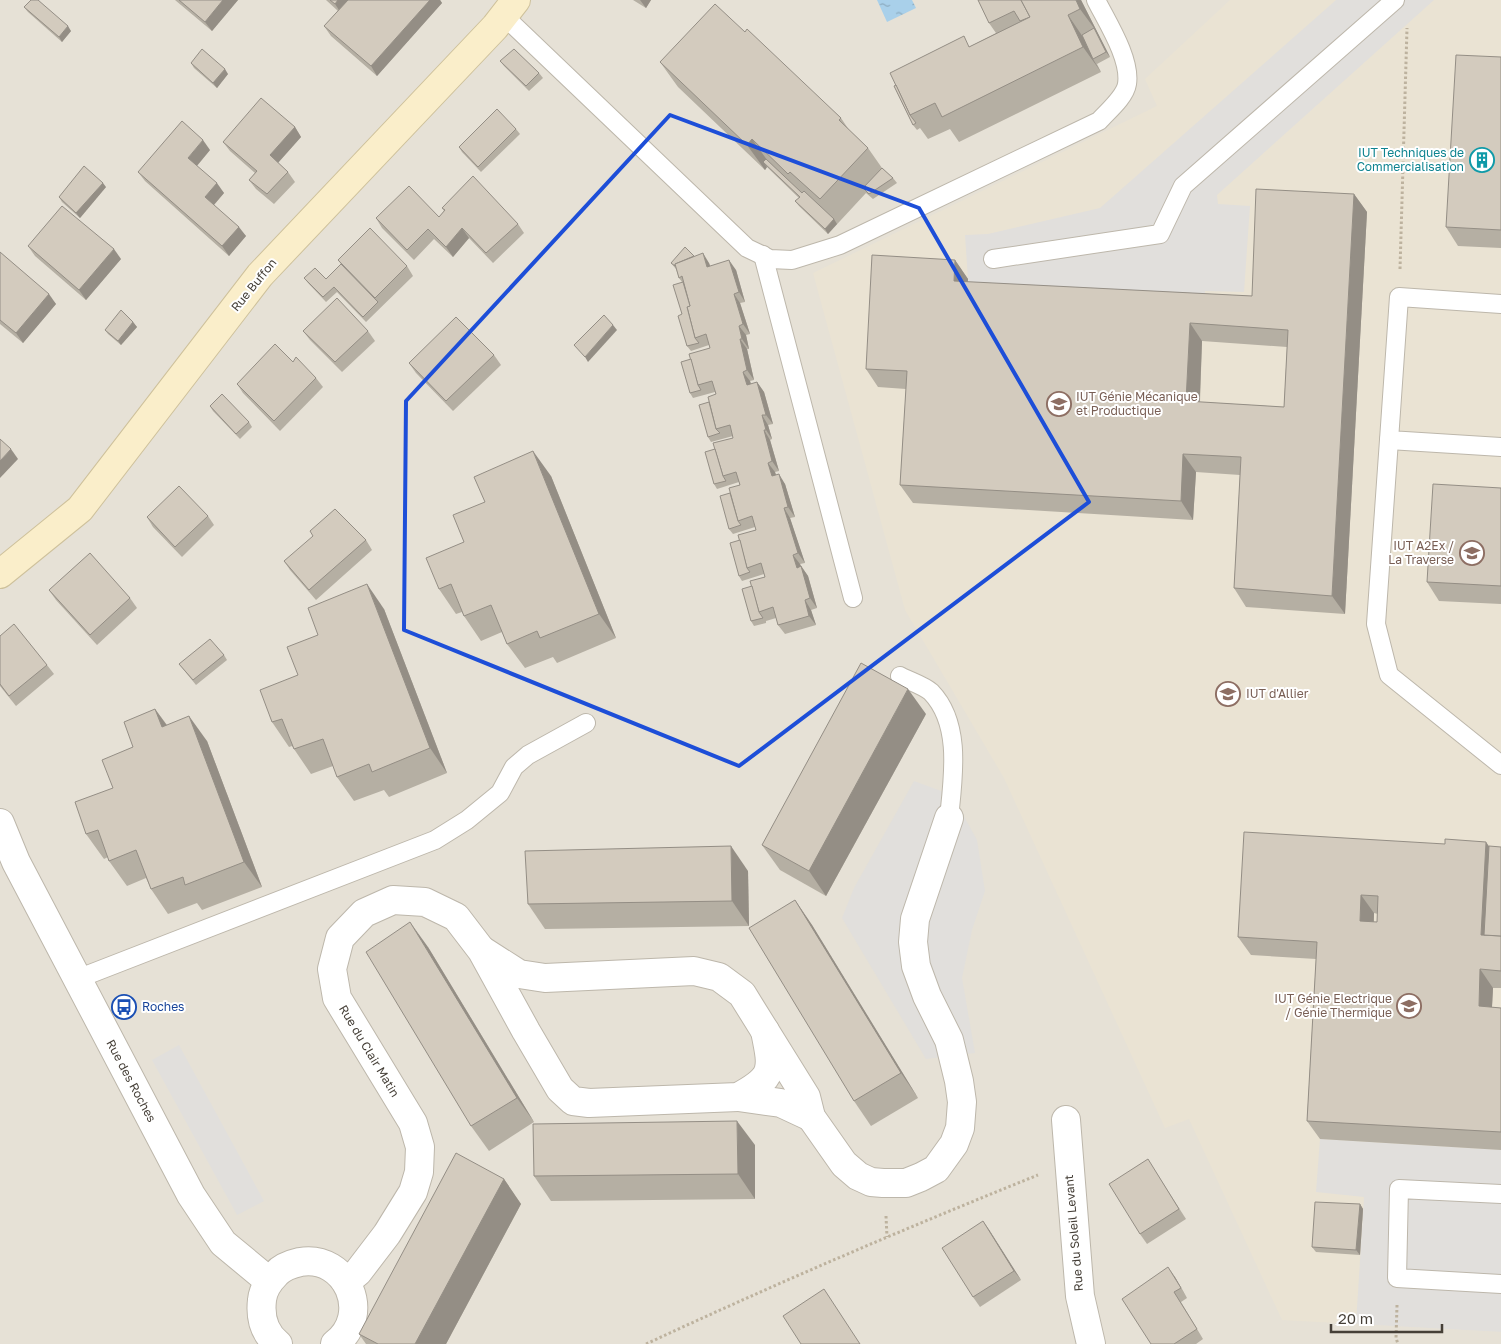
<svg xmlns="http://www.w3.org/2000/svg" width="1501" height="1344" viewBox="0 0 1501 1344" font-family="'Golos Text',sans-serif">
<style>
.residential{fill:#e6e1d6}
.education{fill:#eae3d3}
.parking{fill:#e1dfdc}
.water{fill:url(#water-ripples)}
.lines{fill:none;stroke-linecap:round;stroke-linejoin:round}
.service-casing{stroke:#bdb7ab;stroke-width:20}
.minor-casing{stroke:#bdb7ab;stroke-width:30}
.secondary-casing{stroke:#cec19b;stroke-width:30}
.path{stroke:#bdb29e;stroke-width:3;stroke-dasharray:2.5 2.5;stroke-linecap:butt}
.service{stroke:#fff;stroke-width:18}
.minor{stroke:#fff;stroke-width:28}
.secondary{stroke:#faeeca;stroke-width:28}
.wall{fill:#b5afa3;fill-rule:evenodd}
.shaded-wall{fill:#948e85}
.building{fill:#d3cbbe;stroke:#948e85;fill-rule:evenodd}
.marked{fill:none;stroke:#1d4ed8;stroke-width:4;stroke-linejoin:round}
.labels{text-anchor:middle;stroke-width:4;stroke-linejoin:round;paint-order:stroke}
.culture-label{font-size:12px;fill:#0d838f;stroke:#fff;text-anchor:end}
.street-label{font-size:12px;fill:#453f37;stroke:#fff}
.education-label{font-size:12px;fill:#785e54;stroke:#fff;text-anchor:start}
.transit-label{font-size:12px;fill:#164399;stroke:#fff;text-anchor:start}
</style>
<defs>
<pattern id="water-ripples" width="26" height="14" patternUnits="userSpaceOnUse" patternTransform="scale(1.25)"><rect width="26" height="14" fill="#a9d0ea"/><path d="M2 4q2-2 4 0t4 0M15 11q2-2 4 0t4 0" fill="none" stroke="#8baabe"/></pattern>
</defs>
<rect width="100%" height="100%" fill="#f2efe8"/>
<rect class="residential" x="0" y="0" width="1501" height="1344"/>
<polygon class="education" points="1230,0 1501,0 1501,1332 1282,1320 1189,1119 1165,1128 1004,778 905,610 813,273 1157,106 1145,79"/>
<g class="parking">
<polygon points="1336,0 1434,0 1217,195 1218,204 1250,206 1244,292 1205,291 1203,311 967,299 968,279 965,235 988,234 1100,208"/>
<polygon points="914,781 952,795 977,840 985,891 972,930 962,978 975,1053 926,1059 842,918 854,888"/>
<polygon points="179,1045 264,1201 237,1215 152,1060"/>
<polygon points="1320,1139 1501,1150 1501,1332 1356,1324 1364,1197 1316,1192"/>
</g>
<polygon class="water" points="877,0 912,0 916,8 887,22"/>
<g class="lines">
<defs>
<g id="service">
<path d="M504,16L747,248L770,259L792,260L840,245L1099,121C1108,111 1125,97 1127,84C1131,59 1107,22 1096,0"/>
<polyline points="763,255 853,598"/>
<polyline points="993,259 1160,234 1183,186 1395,0"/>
<polyline points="1501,304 1399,297 1389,440 1501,447"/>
<polyline points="1389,440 1376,624 1389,675 1501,765"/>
<path d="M900,676C909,681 923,685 931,692C962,724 953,778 949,818"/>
<polyline points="77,979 435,840 467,820 500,793 514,767 528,755 586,723"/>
<polyline points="1501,1194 1399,1189 1397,1278 1501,1284"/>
</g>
<g id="minor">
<polyline points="0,823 16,862 191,1195 223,1243 269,1281"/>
<polyline points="483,951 519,974 545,978 694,971 719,977 742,994 806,1097 811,1117 844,1164 858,1176 871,1182 883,1183 906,1183 921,1177 936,1169 954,1144 960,1128 962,1102 959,1081 949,1040 927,996 916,966 913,942 915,919 949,818"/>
<polyline points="738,1097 781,1103 811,1117"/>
<polyline points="1066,1120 1080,1296 1091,1344"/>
<path d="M346,1282L358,1272L387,1234L413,1192L419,1172L420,1147L413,1123L337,998L332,969L340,938L364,913L393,900L425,902L456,917L482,951L526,1031L560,1089L573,1101L589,1103L738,1097C775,1077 773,1070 765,1031"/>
<path d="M278,1344C264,1333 260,1317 262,1300C263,1289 269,1281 276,1274C282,1267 291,1264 300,1262C347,1254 373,1315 335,1344"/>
</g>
<polyline id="secondary" points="0,574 80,509 260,275 495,27 516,0"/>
</defs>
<use href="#service" class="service-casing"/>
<use href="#minor" class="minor-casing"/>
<use href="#secondary" class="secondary-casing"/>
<g class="path">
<polyline points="1400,269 1407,28"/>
<polyline points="886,1216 887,1237"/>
<polyline points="1397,1305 1396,1338 1398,1344"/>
<path d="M646,1344C775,1284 906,1228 1038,1175"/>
</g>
<use href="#service" class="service"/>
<use href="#minor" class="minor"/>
<use href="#secondary" class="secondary"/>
</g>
<g class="wall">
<polygon points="175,0 238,0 212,31"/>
<polygon points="326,0 440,0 442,3 377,76 331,36 324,26 338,11"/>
<polygon points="633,0 651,0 646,8"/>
<polygon points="978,0 1081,0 1110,57 1097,64 1096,62 1101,72 959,142 950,129 928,139 920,128 917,130 913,125 894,86 996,33 989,23"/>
<polygon points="24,7 71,31 62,42 28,12"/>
<polygon points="745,32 841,118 849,130 868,148 882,168 893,178 897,183 873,199 866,193 828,234 799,206 795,201 799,198 767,167 765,170 678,87 660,62"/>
<polygon points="1501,57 1501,248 1458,246 1446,227"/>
<polygon points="500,61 539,73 543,78 529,91 504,66"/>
<polygon points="191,63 228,74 217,88 194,68"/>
<polygon points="295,127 301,137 278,163 288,172 295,182 274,204 256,189 249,180 255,173 230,151 223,142"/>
<polygon points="516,129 520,134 481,172 462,152 459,147"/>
<polygon points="210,150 197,166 224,193 214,205 246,236 229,256 145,181 138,172"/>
<polygon points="106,187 80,218 62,202 59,197"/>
<path d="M1354,194L1367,212L1345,614L1246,607L1234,588L1240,475L1196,472L1193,520L913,503L900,485L906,389L878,387L866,369L955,260L968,279L967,282L1252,296ZM1202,341L1287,347L1284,407L1200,402Z"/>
<polygon points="442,208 518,224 524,233 493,263 469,238 453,257 434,239 414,260 382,228 376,218 439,217 444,211"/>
<polygon points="28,246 121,259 86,300 35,256"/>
<polygon points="0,252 56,304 23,343 0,324"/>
<polygon points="694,256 709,263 710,266 736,270 745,302 740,303 750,334 746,335 749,349 747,349 754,380 750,381 751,384 757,382 764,392 773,424 768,425 772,439 770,440 779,471 775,472 776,475 785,484 795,517 790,518 805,563 800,564 808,576 817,608 811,610 816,625 785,634 778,625 776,618 766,621 766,623 754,626 751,621 752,586 765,577 764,574 742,581 739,576 740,540 756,530 755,527 733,534 729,529 730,493 740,485 739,482 717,489 714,484 715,449 733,438 733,436 711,442 708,437 709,402 716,394 715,392 693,398 690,393 691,359 710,348 709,345 691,351 687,346 682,314 682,282 679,278 676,269 671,263"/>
<polygon points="338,260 407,266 413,276 366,322 337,292 326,302 308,283 304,278 326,279 341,264"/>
<polygon points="133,322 137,327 121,345 108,334 105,330"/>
<polygon points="303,331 368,331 375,341 342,372 310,340"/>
<polygon points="494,355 501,365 453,411 416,373 409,363"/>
<polygon points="293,362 316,378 323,387 280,431 243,393 237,384"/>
<polygon points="210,406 249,422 252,427 240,439 213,411"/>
<polygon points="551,476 616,638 557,663 553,657 525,668 507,644 502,632 481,641 464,616 462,612 456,614 439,589 464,542"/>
<polygon points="1501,488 1501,604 1439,601 1427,582"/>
<polygon points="208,516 214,525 182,557 153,527 147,517"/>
<polygon points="366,540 372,550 316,600 290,570 284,561"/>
<polygon points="49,590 130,598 137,608 97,645 56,600"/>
<polygon points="384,609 447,773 389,797 384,790 354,801 337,777 333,766 311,774 294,749 292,746 289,747 272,722 298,675"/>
<polygon points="0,636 47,665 54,674 16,706 0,686"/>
<polygon points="224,655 227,660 196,685 179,664"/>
<polygon points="155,709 167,725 207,741 262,887 202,910 197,903 168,914 151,889 146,878 127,886 109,861 108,857 104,859 86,834 113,788 133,747"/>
<polygon points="926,714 826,896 780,870 762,845"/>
<path d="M1501,847V988H1493L1492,1007L1501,1008V1150L1320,1139L1307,1121L1316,959L1251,955L1238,937ZM1374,913L1378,914L1377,922H1374Z"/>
<polygon points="748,871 749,926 545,929 528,904"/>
<polygon points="795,900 812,925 918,1098 871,1126 854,1101"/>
<polygon points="428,947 534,1122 489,1151 471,1126"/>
<polygon points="755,1145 755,1199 551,1201 534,1176"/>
<polygon points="1154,1169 1186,1219 1147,1244 1140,1234"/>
<polygon points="504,1179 521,1204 446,1344 366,1344 359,1334"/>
<polygon points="1360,1204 1363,1209 1360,1255 1316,1252 1312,1247"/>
<polygon points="983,1221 1021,1280 980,1307 973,1297"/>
<polygon points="1175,1277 1187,1298 1181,1302 1203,1339 1196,1344 1151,1344"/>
</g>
<g class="shaded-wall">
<polygon points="223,0 238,0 212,31 205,22"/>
<polygon points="338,0 354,0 341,13 335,4"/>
<polygon points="430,0 440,0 442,3 377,76 371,66"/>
<polygon points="640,0 651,0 646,8"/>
<polygon points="1076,0 1081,0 1110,57 1106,52 1094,28 1080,9"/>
<polygon points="1068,15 1085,40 1093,59 1101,72 1083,47"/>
<polygon points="68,26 71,31 62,42 59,37"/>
<polygon points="225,69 228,74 217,88 213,83"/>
<polygon points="295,127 301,137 276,165 270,155"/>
<polygon points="752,139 770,164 763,162 767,167 765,170 747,145"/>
<polygon points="203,140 210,150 195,168 188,158"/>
<polygon points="103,183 106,187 80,218 76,213"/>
<polygon points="217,183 224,193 212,207 205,197"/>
<polygon points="1354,194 1367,212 1345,614 1332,596"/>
<polygon points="834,219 837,224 828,234 825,229"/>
<polygon points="239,227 246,236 229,256 222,246"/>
<polygon points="462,228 469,238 453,257 446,247"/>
<polygon points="114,249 121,259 86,300 79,290"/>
<polygon points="703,253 709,263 714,277 707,267"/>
<polygon points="729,260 736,270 745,302 739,292"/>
<polygon points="955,260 968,279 967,299 954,281"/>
<polygon points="49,294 56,304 23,343 16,333"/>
<polygon points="734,294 740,303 750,334 743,324"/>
<polygon points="133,322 137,327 121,345 118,341"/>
<polygon points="1190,323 1202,341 1199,419 1186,401"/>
<polygon points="613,325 617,330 588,362 585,357"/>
<polygon points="739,326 746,335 749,349 742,339"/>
<polygon points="740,339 747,349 754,380 747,370"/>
<polygon points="743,372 750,381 754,395 747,385"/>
<polygon points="757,382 764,392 773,424 766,415"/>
<polygon points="762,415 768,425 772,439 766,430"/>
<polygon points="764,430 770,440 779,471 772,461"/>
<polygon points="11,449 18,459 0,478 0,461"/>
<polygon points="533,451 551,476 616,638 599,614"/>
<polygon points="1183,454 1196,472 1193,520 1181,501"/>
<polygon points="768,463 775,472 779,485 772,476"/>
<polygon points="779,474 785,484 795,517 788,507"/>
<polygon points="784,508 790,518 805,563 798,553"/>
<polygon points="793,555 800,564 804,576 801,566 808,576 817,608 810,598 797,568"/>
<polygon points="367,584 384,609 447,773 430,748"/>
<polygon points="805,600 811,610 816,625 809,616"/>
<polygon points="908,689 926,714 826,896 809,871"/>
<polygon points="155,709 173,734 162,727"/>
<polygon points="189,716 207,741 262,887 244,862"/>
<polygon points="1486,842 1499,860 1495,940 1481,935"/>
<polygon points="731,846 748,871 749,926 732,901"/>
<polygon points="1361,895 1374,913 1373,939 1360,921"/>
<polygon points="795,900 812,925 918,1098 901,1073"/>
<polygon points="410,922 428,947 534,1122 517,1098"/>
<polygon points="1480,969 1493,988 1491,1025 1479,1006"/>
<polygon points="737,1121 755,1145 755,1199 738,1174"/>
<polygon points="504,1179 521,1204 446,1344 415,1344"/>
<polygon points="1360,1204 1363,1209 1360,1255 1356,1250"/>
<polygon points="983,1221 990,1231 1021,1280 1014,1271"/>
<polygon points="1168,1267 1175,1277 1187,1298 1181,1288"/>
</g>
<g class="building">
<polygon points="31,0 38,0 68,26 59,37 24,7"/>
<polygon points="179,0 223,0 205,22"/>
<polygon points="330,0 338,0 335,4"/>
<polygon points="348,0 430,0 371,66 324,26"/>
<polygon points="978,0 1021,0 1030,17 1020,21 1014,11 989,23"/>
<polygon points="1021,0 1076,0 1080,9 1068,15 1083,47 942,117 935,103 910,115 890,73 964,36 969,47 1030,17"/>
<polygon points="715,4 745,32 747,29 841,118 839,120 868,148 820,199 790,172 788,174 752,139 747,145 660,62"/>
<polygon points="1094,28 1106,52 1093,59 1082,35"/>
<polygon points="202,49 225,69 213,83 191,63"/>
<polygon points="514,49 539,73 526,86 500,61"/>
<polygon points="1456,55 1501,57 1501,230 1446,227"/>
<polygon points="896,85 910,115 916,123 913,125 894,86"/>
<polygon points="261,98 295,127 270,155 288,172 267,194 249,180 257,171 223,142"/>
<polygon points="497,109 516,129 478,167 459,147"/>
<polygon points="182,121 203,140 188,158 217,183 205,197 239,227 222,246 138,172"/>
<polygon points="766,159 802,193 804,191 834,219 825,229 795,201 800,197 763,162"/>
<polygon points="84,166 103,183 76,213 59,197"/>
<polygon points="882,168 893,178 869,194 863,188"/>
<polygon points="473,176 518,224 486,253 462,228 446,247 428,229 407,250 376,218 409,186 439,217 445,210 442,208"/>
<path d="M1256,189L1354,194L1332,596L1234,588L1241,457L1183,454L1181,501L900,485L907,371L866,369L872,255L955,260L954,281L1252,296ZM1190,323L1288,330L1284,407L1186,401Z"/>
<polygon points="62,206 114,249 79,290 28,246"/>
<polygon points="370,228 407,266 375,298 338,260"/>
<polygon points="685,247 694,256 675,264 675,266 671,263"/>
<polygon points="0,252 49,294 16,333 0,320"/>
<polygon points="703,253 707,267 729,260 739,292 734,294 743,324 739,326 742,339 740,339 747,370 743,372 747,385 757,382 766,415 762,415 766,430 764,430 772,461 768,463 772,476 779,474 788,507 784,508 798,553 793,555 797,568 801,566 810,598 805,600 809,616 778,625 773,607 759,612 750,581 765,577 761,563 747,568 738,535 756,530 752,516 738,521 729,488 740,485 736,472 723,476 713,443 733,438 730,425 716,429 708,397 716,394 712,381 698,385 689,354 710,348 706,334 695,338 687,307 690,306 682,276 679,278 675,264"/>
<polygon points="341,264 378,302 363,317 334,287 323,297 304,278 315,268 326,279"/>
<polygon points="683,282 690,306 687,307 695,338 699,343 687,346 678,316 682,314 673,285"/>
<polygon points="337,298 368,331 335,362 303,331"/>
<polygon points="121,310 133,322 118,341 105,330"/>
<polygon points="604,315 613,325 585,357 574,345"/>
<polygon points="456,317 494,355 446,401 409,363"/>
<polygon points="275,344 293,362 296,357 316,378 274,421 237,384"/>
<polygon points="691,359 698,385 701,390 690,393 681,362"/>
<polygon points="222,394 249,422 236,434 210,406"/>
<polygon points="709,402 716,429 720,433 708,437 699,405"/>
<polygon points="0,439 11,449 0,461"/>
<polygon points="715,449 723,476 726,481 714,484 705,452"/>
<polygon points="533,451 599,614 540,638 537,631 507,644 491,605 464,616 451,584 439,589 426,558 464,542 453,515 485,502 474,477"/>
<polygon points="1433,484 1501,488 1501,586 1427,582"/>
<polygon points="179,486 208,516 175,547 147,517"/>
<polygon points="730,493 738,521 741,525 729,529 720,496"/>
<polygon points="335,509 366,540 309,590 284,561 313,536 310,531"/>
<polygon points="740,540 747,568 750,572 739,576 730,543"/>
<polygon points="90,553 130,598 90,635 49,590"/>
<polygon points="367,584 430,748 372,772 369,764 337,777 323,739 294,749 282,719 272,722 260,690 298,675 287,647 318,635 308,608"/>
<polygon points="752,586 759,612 763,618 751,621 742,589"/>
<polygon points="14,624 47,665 9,696 0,684 0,636"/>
<polygon points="210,639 224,655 193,680 179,664"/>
<polygon points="861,663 908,689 809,871 762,845"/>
<polygon points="155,709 162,727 189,716 244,862 185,885 183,877 151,889 136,850 109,861 98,830 86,834 75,802 113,788 102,760 133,747 124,722"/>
<path d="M1244,832L1445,844V839L1486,842L1481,935L1501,936V971L1480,969L1479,1006L1501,1008V1132L1307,1121L1317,942L1238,937ZM1361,895L1378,896L1377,922L1360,921Z"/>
<polygon points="731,846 732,901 528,904 525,851"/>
<polygon points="1489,846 1501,847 1501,936 1484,935"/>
<polygon points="795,900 901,1073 854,1101 749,928"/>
<polygon points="410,922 517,1098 471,1126 366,952"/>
<polygon points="737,1121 738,1174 534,1176 533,1124"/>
<polygon points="456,1153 504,1179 415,1344 378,1344 359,1334"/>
<polygon points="1148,1159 1179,1209 1140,1234 1109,1184"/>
<polygon points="1315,1202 1360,1204 1356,1250 1312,1247"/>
<polygon points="983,1221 1014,1271 973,1297 942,1248"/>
<polygon points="1168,1267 1181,1288 1174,1292 1197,1329 1174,1344 1151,1344 1122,1299"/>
<polygon points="824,1289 860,1344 801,1344 783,1316"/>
</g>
<path class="marked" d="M670,115L919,208L1089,502L739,766L404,630L406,401Z"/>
<defs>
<symbol id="building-ring" viewBox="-11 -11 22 22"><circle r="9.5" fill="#fff" stroke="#0f9aa8" stroke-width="1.5"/><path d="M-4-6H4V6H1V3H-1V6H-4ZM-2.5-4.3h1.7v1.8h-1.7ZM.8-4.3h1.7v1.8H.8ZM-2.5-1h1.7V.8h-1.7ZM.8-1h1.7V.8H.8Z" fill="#0f9aa8"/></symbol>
<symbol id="university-ring" viewBox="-11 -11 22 22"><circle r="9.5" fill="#fff" stroke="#8d6e63" stroke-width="1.5"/><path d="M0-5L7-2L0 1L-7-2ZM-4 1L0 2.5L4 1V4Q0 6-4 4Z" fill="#8d6e63"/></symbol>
<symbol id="bus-ring" viewBox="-11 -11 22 22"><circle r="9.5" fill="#fff" stroke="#1a4fb4" stroke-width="1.5"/><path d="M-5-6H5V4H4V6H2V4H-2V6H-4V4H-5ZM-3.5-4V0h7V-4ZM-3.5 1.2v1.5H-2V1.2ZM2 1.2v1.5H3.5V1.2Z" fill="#1a4fb4"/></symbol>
</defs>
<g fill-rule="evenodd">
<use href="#building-ring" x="1468" y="146" width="28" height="28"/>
<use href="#university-ring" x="1045" y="390" width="28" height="28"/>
<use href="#university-ring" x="1458" y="539" width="28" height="28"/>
<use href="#university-ring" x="1214" y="680" width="28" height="28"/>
<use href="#university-ring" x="1395" y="992" width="28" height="28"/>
<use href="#bus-ring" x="110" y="993" width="28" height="28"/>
</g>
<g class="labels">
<g class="culture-label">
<text x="1464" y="157">IUT Techniques de<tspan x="1464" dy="14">Commercialisation</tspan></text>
</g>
<g class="street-label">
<text transform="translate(254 285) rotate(-51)" y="4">Rue Buffon</text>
<text transform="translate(369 1051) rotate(59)" y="4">Rue du Clair Matin</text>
<text transform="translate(131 1081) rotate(62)" y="4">Rue des Roches</text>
<text transform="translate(1074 1233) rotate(-95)" y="4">Rue du Soleil Levant</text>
</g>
<g class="education-label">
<text x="1076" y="401">IUT Génie Mécanique<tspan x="1076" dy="14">et Productique</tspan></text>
<text x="1454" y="550" text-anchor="end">IUT A2Ex /<tspan x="1454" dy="14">La Traverse</tspan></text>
<text x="1246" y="698">IUT d'Allier</text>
<text x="1392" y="1003" text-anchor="end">IUT Génie Electrique<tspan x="1392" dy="14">/ Génie Thermique</tspan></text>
</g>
<g class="transit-label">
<text x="142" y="1011">Roches</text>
</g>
</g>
<path d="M1331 1324v8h111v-8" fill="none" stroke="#453f37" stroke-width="2.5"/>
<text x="1338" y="1324" font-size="15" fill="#453f37" stroke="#ffffff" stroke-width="4" paint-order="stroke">20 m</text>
</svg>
